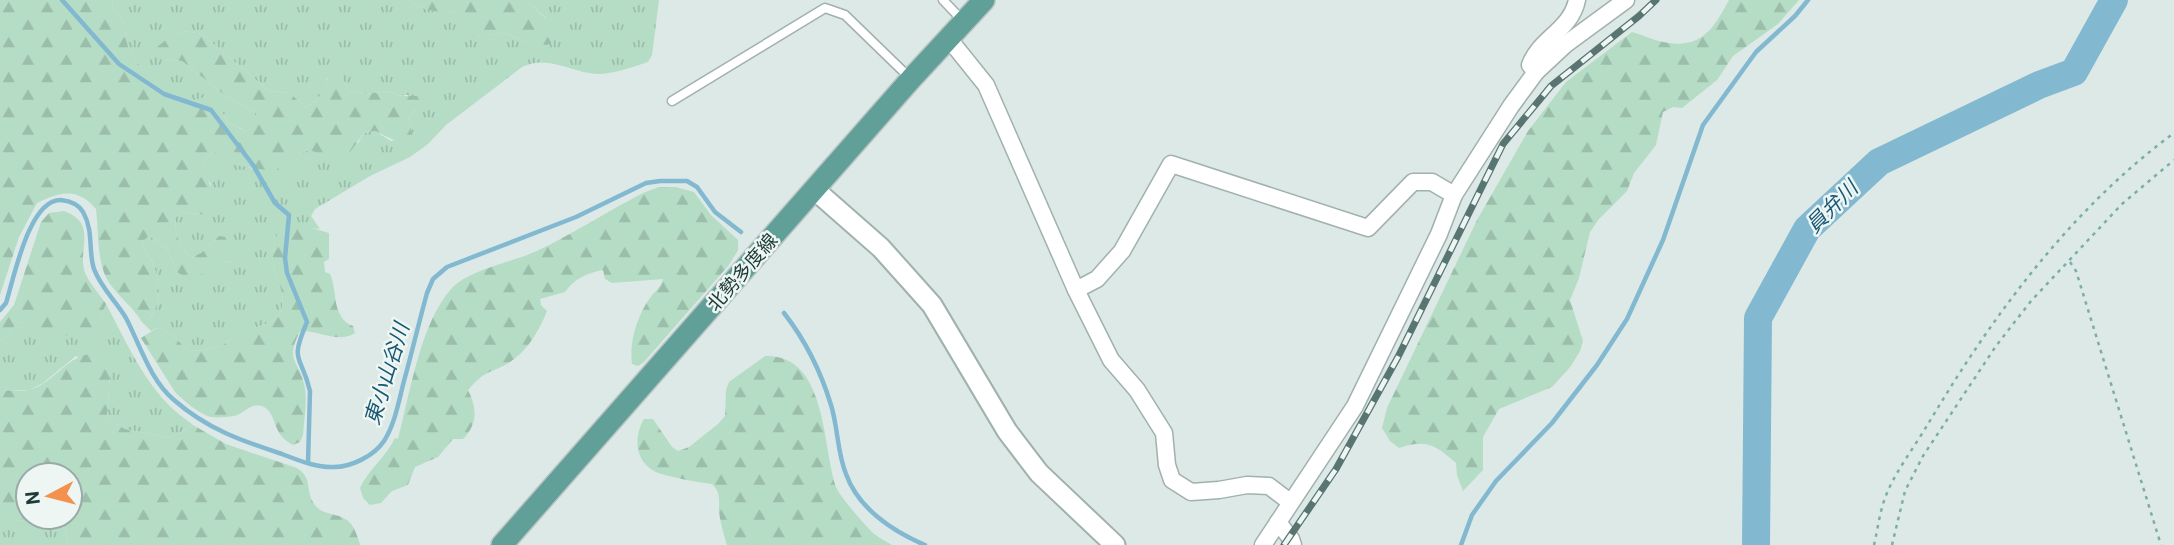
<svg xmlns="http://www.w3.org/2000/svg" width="2174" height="545" viewBox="0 0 2174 545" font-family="Roboto,'Noto Sans JP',sans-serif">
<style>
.grass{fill:url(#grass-tufts)}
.forest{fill:url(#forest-firs)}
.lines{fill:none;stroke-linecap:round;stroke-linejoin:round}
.stream{stroke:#82b9d1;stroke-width:4.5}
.river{stroke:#82b9d1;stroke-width:28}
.service-casing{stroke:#a0b1ae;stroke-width:11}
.minor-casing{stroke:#a0b1ae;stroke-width:19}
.tertiary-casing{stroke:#a0b1ae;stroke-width:23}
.primary-casing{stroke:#bcc4c3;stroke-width:24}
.path{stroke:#7caea6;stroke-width:2.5;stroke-dasharray:3.5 5;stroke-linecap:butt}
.service{stroke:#fff;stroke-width:8}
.minor{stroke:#fff;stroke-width:16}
.tertiary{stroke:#fff;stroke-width:19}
.primary{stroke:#60a099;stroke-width:21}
.rail-casing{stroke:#587572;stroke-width:7}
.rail{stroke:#edf6f3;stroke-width:4.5;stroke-dasharray:13;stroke-linecap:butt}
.labels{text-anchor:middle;stroke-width:5;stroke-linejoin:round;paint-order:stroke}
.street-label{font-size:19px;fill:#1e3936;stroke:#edf6f3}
.water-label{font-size:21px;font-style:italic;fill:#185875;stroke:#edf6f3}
</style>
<defs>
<pattern id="grass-tufts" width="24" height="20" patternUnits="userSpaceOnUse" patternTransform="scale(1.75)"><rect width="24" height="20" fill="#b5dcc5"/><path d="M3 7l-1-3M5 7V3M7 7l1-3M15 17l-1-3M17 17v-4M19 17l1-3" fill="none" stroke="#9bbeaa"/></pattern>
<pattern id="forest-firs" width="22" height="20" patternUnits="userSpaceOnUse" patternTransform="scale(1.75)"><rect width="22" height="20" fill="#b5dcc5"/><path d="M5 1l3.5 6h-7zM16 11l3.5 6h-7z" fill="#9bbeaa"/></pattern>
</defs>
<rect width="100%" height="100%" fill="#dde9e6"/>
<g class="grass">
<path d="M112,0H409C423,11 438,13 455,12L479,37L504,33L531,43L546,18L526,0H659L652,55L648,62C632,67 614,74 598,74C572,73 548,54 522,67L446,125L428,144L410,157L370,176L315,209L311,216L320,229L309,228L280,230C275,240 272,251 273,262C275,278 293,304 274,319C264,327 250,328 239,333C233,335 231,340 226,343C217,350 200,350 189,351L171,334L157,328L151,331L142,322H147C167,298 159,268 142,246L143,241L149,236L167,249L177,272L207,268L216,262L233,261L219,236L201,253L191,257C178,245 176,235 175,218L182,212L199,214L211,184L207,178L203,162L214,151L252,169L273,166L290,170L301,152L311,150L318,152L358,143L364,133L375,131L391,141L413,136L408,118L416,109L408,95L397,96L390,91L363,94L349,91L341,75L327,78C323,93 320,100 305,107L290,93L269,91L202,34L185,31L171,37L163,59L182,61L227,97L256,113V126L247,131L228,123L222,112L205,97L187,103L163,96L144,84V70C131,55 124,44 125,24L113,9Z"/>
<path d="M106,304C124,337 140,375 167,403C174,411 184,418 193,425L170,438L125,429L107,419L110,374L76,356L43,383L29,390L0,391V341L3,340L18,322C42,331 72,341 96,330Z"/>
<path d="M5,510L18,521C41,514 46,518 66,529L67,542L71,545H0V514Z"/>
</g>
<g class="forest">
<path d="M0,0H112L113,9L125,24C124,44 131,55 144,70V84L163,96L187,103L205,97L210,99L218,106L228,123L246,131L256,126V113L227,97L182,61L163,59L157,47L171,36L186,31L202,34L269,91L290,93L305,107C329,96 318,86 334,71L341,75L349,91L363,94L390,91L397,96H420L421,103L408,118L413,136L404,145L375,131L364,133L350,152L323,158C316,150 311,150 301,152L290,171H282L273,166L265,170L228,164L221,155L214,151L203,162C207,181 218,195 209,215L182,212L175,218C176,235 178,245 191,257L201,253L219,236L227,237L229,245L234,252L233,261C220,262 210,262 203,274L185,277L177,272L167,249L149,236L143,241L142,246C159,269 167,298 147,322H142C133,307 120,298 110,284C96,264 99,233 96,209C77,187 60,192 37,203L19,237L0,295Z"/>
<path d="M409,0H526L556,28L554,41L547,45L531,43L504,33L480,37L461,28L455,12C438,13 423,11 409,0Z"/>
<path d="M1729,0H1799L1778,24L1733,56L1717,80L1682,108L1673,107L1663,112L1656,145L1634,173L1627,191L1599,219L1590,232L1579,278L1570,300L1583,341L1580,351L1571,366L1552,387L1499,409L1483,437V470L1463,491L1457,475L1456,463C1435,445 1427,439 1399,448L1390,441L1382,428L1387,408L1477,220L1528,131L1566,82L1632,32C1641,34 1650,39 1659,41C1699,51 1712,32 1729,0Z"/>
<path d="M659,187H676L694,192L711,215L738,240V250L729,265L644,362L638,366L632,364C629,342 637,316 650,298C655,291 661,288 663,279L612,283L605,279L603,270C587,273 574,279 565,292L540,299L541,305L547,311C539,331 526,354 505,365C485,375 484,372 468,390C477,408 478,424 463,439H453L438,457L415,467L408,485L392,491L381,503L370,505L363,498L360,488C368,470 386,457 395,438L398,439C410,394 420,323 452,288C470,269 514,262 539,250C574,233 608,211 643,193Z"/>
<path d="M64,211C100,224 75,252 86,275C91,285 100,295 106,304L96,330C77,344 39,330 18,322L3,340L0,341V322L14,305L41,222L49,213Z"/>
<path d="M298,224L329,233V259L324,262L325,272L330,274C338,292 331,317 353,326L355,333C338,344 319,330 300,331C285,362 298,358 304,384C308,400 304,419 303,435L300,442L293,445C271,434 278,415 264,407C253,400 243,415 234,416C228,417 217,418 211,417C199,414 183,400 175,392L141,338L157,328L171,334L189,351C199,350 217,350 226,343C231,340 233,335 238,333C250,328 264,327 274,319C293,304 275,278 273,262C272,251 275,240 279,230Z"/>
<path d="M89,354L99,356L110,374L107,419L125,429L170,438L193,425L226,444L297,468C313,479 305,488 313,502C320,516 336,512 347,520C354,525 358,537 360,545H71L67,542L66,529L45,517H70V475H28V517H31L18,521L5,511L0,514V391C9,390 19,392 28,390C52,385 65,358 89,354Z"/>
<path d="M765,356C827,354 822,445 836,487C840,497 865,525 873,533C879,538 886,541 892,545H727C724,535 720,522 719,511C719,500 721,493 712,484C701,483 662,476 654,471C634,460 634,436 644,419H653L672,447L678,451L689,447L718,424L725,416L726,390L729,382Z"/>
</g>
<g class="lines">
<g class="stream">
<path d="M62,0L119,64L164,94L211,110L253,165L275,203L289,215L285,258L287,273L307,322C289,364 301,353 310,391L308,463"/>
<path d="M0,310L6,303C14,278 29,199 61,200C70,201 79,205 83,212C94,231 88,251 94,269C101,288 116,301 126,318C140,345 150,380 174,400C207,429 242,441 282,454C298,460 316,468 334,467C351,467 374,456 384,441C395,424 399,400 404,381C412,352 419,322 427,293L433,279L447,267L576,217L646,183L660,181H687L697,187L715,212L741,232"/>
<path d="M784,313C805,340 821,372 831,405C838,427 837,452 846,474C858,508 892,531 925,545"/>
<polyline points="1461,545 1472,515 1496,481 1552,423 1597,365 1627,319 1663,240 1703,125 1756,52 1795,16 1808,0"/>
</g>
<polyline class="river" points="1756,545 1758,318 1807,229 1879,162 2039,85 2074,72 2114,0"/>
<defs>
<g id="service">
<polyline points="943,0 962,20"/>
<polyline points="672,101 825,8 845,15 911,79"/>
</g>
<g id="minor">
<polyline points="949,39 986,85 1076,290 1111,360 1137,390 1164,433 1167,465 1172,480 1191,492 1219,490 1247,485 1269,486 1290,502"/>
<path d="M1536,72L1530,65C1540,38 1571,30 1577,0"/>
<polyline points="1076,290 1097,279 1122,251 1171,164 1368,228 1413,182 1432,182 1454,195"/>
<polyline points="1278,522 1291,539 1293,545"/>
<polyline points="1263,545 1355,406 1439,234 1454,195 1511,106 1536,72 1566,44 1626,0"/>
</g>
<polyline id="tertiary" points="815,190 881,248 932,305 1007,431 1039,473 1115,545"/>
<polyline id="primary" points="502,545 911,79 984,0"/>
</defs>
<use href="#service" class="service-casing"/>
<use href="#minor" class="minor-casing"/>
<use href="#tertiary" class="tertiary-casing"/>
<use href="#primary" class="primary-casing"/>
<g class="path">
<polyline points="2070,262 2076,271 2161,545"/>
<path d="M1874,545C1878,528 1880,509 1887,493C1896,471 1915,446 1928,424C1993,315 2071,209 2174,133"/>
<polyline points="1892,545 1905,491 1923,456 1996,346 2031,301 2122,204 2174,160"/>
</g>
<use href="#service" class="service"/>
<use href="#minor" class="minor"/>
<use href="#tertiary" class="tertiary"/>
<use href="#primary" class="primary"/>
<defs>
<polyline id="rail" points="1284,545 1336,469 1398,357 1503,144 1551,86 1639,16 1656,0"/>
</defs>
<use href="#rail" class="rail-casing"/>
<use href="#rail" class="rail"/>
</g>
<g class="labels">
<g class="street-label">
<text transform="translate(742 272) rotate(-49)" y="7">北勢多度線</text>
</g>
<g class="water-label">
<text transform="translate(1832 207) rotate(-45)" y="7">員弁川</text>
<text transform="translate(387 374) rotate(-73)" y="7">東小山谷川</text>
</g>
</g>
<g transform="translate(49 496) rotate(263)"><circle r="33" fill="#edf6f3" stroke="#9aaaa7" stroke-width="2"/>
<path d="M0-5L12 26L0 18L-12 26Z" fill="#f5914f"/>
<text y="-10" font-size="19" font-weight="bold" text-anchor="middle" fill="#1e3936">N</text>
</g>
</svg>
